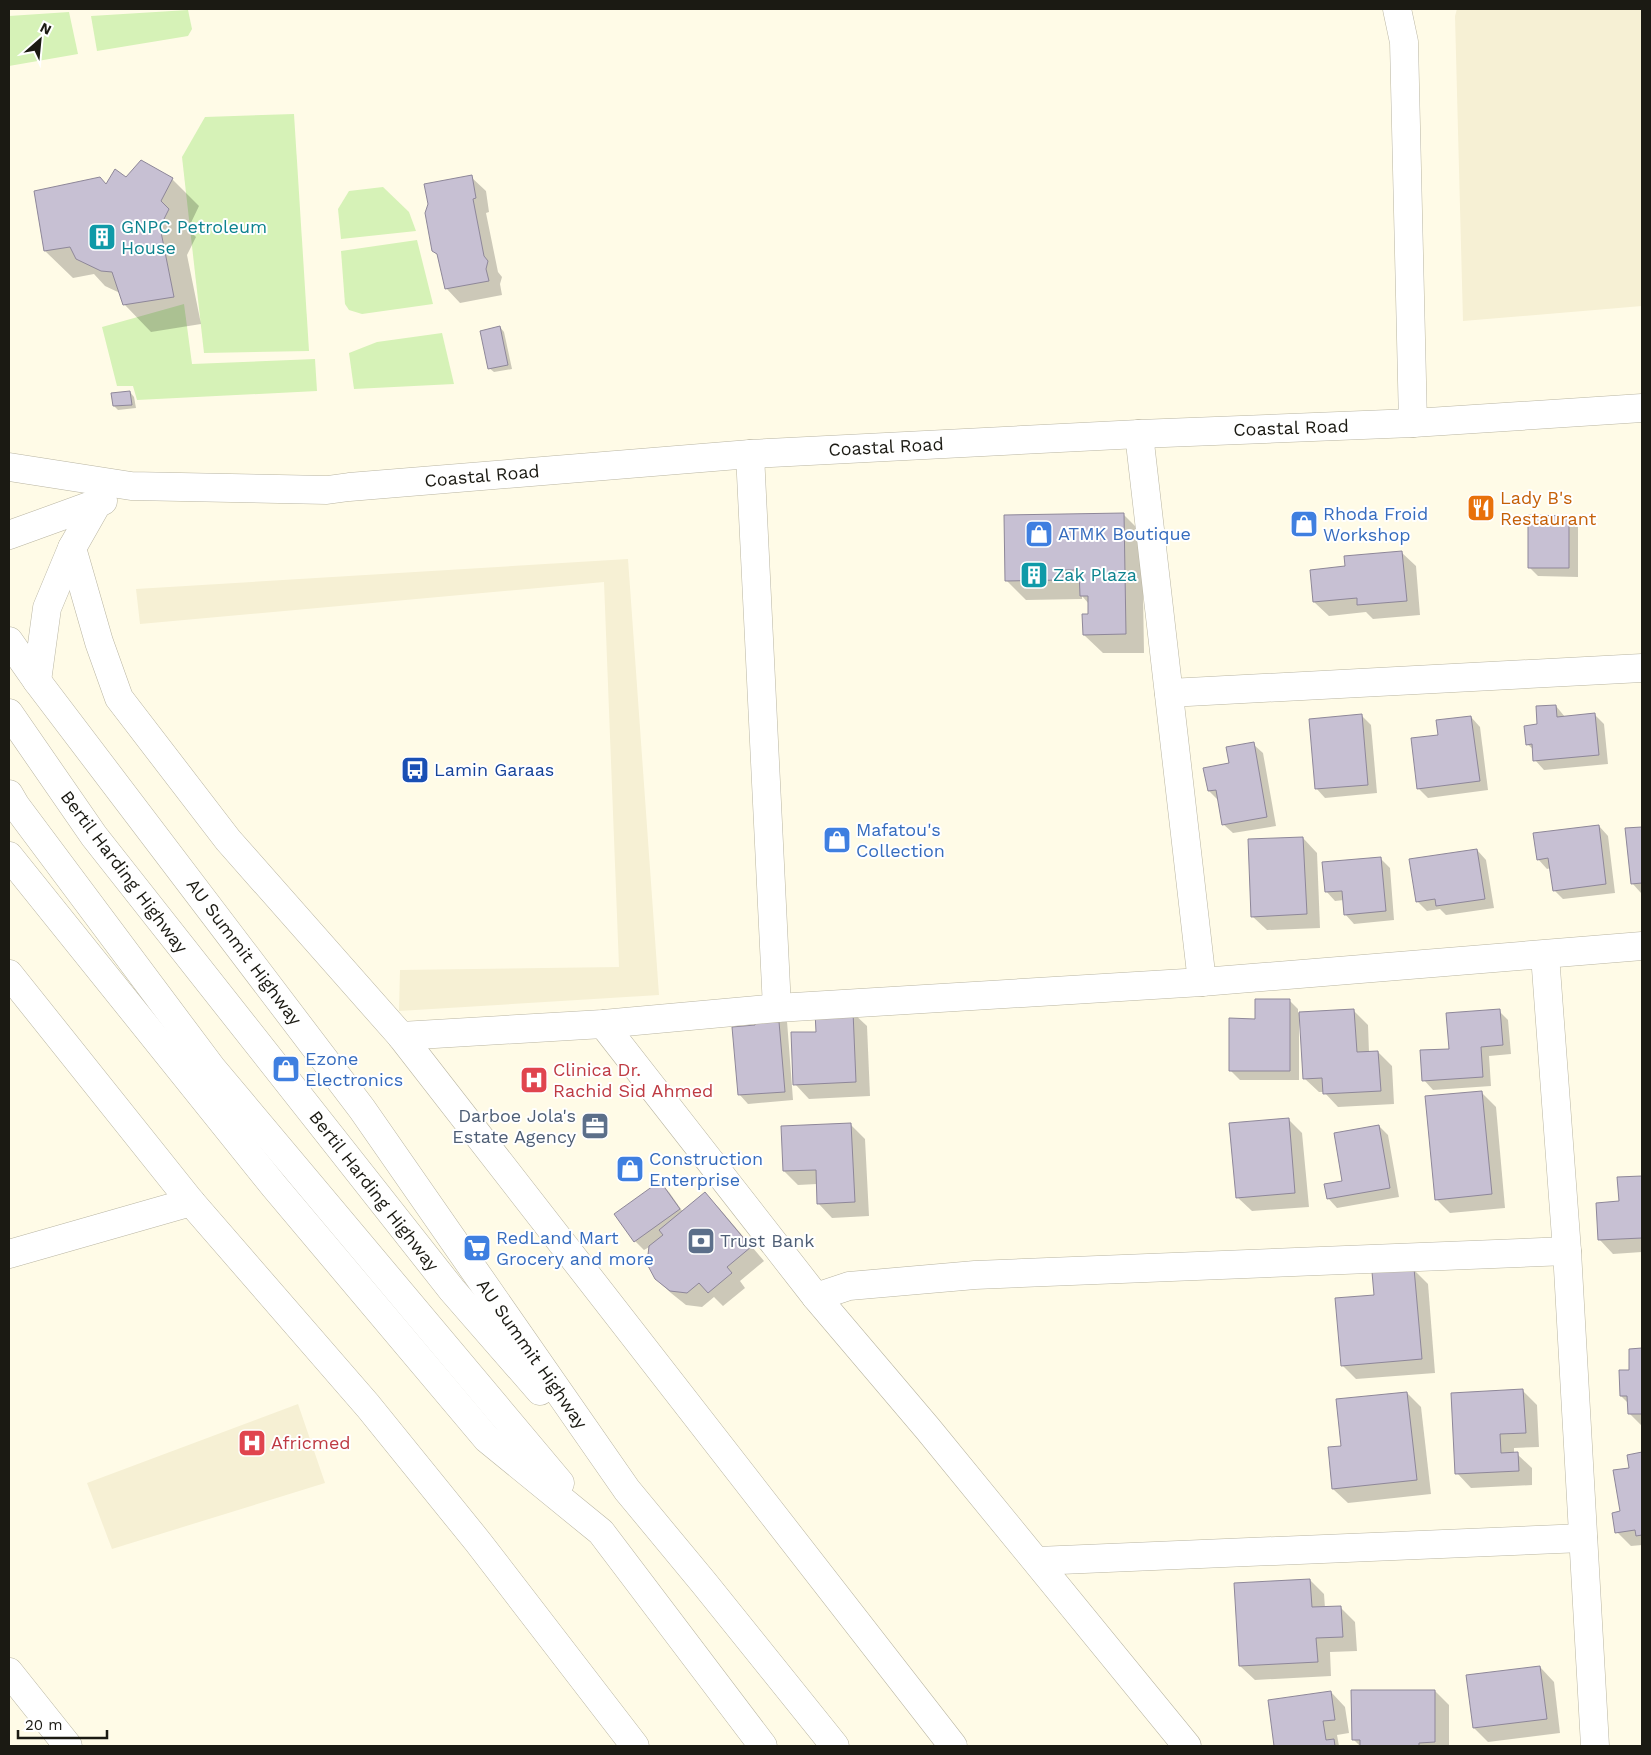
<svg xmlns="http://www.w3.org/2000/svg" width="1651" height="1755" viewBox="0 0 1651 1755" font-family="'Work Sans',sans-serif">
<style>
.built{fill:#f6f0d4}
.green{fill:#d6f2b7}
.shadow{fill:#0003}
.building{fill:#c7c0d3;stroke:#8e8799}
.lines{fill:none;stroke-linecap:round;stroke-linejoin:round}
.street-casing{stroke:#b9b5a2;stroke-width:29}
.primary-casing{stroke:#b9b5a2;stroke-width:29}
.street{stroke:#fff;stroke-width:28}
.primary{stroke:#fff;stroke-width:28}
.labels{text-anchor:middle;stroke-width:4;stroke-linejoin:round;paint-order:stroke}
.culture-label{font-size:18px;fill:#0d838f;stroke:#fff;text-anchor:start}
.street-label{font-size:18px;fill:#1b1a13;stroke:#fff}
.food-label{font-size:18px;fill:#c56008;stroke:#fff;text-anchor:start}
.shop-label{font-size:18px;fill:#366cbe;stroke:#fff;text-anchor:start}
.transit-label{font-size:18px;fill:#164399;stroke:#fff;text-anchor:start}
.health-label{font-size:18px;fill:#be3a42;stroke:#fff;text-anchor:start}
.service-label{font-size:18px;fill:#4e5e75;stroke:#fff;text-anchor:end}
</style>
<rect width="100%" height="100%" fill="#fffbe7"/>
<g class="built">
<polygon points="1457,9 1642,9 1642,306 1463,321 1455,16"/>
<polygon points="628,559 659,995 399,1011 400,970 619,967 604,582 140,624 136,589"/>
<polygon points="298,1404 325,1483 112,1549 87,1483"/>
</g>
<g class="green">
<polygon points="188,10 192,29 188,36 97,51 91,16"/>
<polygon points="69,12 78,54 9,66 9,16"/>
<polygon points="294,114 309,351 204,353 182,157 205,117"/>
<polygon points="383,187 409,212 416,231 341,239 338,209 349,191"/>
<polygon points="417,240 433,304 362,314 349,310 345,304 341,251"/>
<polygon points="184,304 192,364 315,359 317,391 137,400 133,386 117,386 102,327"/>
<polygon points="442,333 454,384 354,389 349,353 377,342"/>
</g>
<g class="shadow">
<polygon points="471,177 486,191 489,212 486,213 498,272 502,277 500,284 502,295 460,303 446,288 439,256 433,251"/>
<polygon points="126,179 172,179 199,206 188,229 196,237 187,255 201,324 151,332 124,304 120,293 105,286 94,274 73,278 45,251 106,185"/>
<polygon points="500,327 504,332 512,369 494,372 489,368"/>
<polygon points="130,392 134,397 136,408 118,410 114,406"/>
<polygon points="1123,514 1142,533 1144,653 1103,653 1084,635 1089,615 1089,604 1082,596 1082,599 1026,600 1007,581"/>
<polygon points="1568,517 1578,527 1578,577 1538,576 1529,567"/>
<polygon points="1401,552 1416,566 1420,615 1373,619 1366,612 1329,616 1314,602 1346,568"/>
<polygon points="1556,706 1565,717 1595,715 1604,724 1608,764 1544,770 1535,760 1534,750 1527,744 1539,725"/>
<polygon points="1362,716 1371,725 1377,793 1325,798 1316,788"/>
<polygon points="1471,717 1480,727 1488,790 1428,798 1418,788"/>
<polygon points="1253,744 1263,753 1276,826 1233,833 1223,824 1218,800 1209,791 1230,764"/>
<polygon points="1599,826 1608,836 1615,893 1563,899 1554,890 1551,868 1547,869 1538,859"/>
<polygon points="1642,828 1642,893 1641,893 1632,883 1627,830"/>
<polygon points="1303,838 1317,853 1320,928 1267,930 1252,916"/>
<polygon points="1477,850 1486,860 1494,908 1446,915 1440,909 1427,911 1417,901"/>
<polygon points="1381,859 1390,868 1394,920 1354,924 1345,914 1344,900 1335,901 1326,891"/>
<polygon points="1289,1000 1298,1009 1298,1013 1354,1011 1368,1025 1369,1052 1378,1052 1392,1066 1394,1104 1338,1107 1324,1092 1319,1092 1304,1078 1301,1016 1299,1016 1299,1080 1240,1080 1231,1071 1256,1020"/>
<polygon points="1499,1011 1508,1020 1511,1054 1489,1056 1491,1086 1433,1090 1424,1080 1450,1050"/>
<polygon points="852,1012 867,1026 870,1096 809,1099 795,1084 817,1033"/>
<polygon points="755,1013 787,1021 793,1100 748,1104 739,1094 757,1026"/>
<polygon points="1481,1092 1496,1107 1505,1208 1450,1213 1436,1199"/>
<polygon points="1288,1119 1302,1133 1309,1207 1252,1211 1237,1197"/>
<polygon points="851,1125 865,1139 869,1216 832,1218 818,1203 817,1184 798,1185 784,1171"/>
<polygon points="1379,1126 1388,1135 1399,1197 1337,1208 1328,1198 1344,1182"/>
<polygon points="1642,1177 1642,1252 1613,1254 1599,1239 1620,1202 1619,1179"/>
<polygon points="660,1183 669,1192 683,1212 705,1194 719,1208 764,1261 740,1281 745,1288 723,1306 714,1297 702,1307 686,1305 671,1293 656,1279 651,1246 644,1250 635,1241"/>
<polygon points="1414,1270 1428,1284 1435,1373 1356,1379 1342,1365 1375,1296"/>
<polygon points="1630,1350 1642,1350 1642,1426 1629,1413 1629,1404 1621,1396 1631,1371"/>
<polygon points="1523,1391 1537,1405 1539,1447 1514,1448 1514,1454 1517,1454 1532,1468 1532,1485 1471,1488 1457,1473"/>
<polygon points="1407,1393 1421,1407 1431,1494 1348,1503 1333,1489 1343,1447"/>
<polygon points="1642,1454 1642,1545 1631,1546 1617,1532 1630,1469 1628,1456"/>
<polygon points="1310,1580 1324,1594 1325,1608 1340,1607 1355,1622 1357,1651 1330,1652 1331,1676 1255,1680 1240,1666"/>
<polygon points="1540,1667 1554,1682 1560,1733 1488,1742 1474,1728"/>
<polygon points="1435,1691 1449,1705 1449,1746 1360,1746 1353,1739"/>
<polygon points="1331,1692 1345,1707 1349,1733 1337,1735 1339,1746 1276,1746 1269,1701"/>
</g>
<g class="building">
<polygon points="141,160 173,178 161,201 169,209 160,227 174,297 123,305 112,272 101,271 76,259 70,247 44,251 34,191 100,177 106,184 115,169 126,177"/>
<polygon points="472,175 476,198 473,199 484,256 488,261 486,269 489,281 445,289 437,254 432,251 425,213 428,204 424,184"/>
<polygon points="500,326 508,365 488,369 480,331"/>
<polygon points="130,391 132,405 113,406 111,393"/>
<polygon points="1124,513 1126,634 1083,635 1082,614 1088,614 1088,596 1080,596 1079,570 1063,570 1063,580 1005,581 1004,515"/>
<polygon points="1528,515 1569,516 1569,568 1528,568"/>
<polygon points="1402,551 1407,601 1357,605 1357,598 1313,602 1310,570 1345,566 1344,556"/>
<polygon points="1556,705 1557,717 1595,713 1599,755 1533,761 1532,744 1526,745 1524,726 1537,724 1536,706"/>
<polygon points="1362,714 1368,785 1315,789 1309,719"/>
<polygon points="1471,716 1480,781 1417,789 1411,738 1438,735 1436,720"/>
<polygon points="1254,742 1267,817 1222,825 1216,790 1208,791 1203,768 1229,763 1226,747"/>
<polygon points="1599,825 1606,884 1553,891 1548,858 1537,860 1533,833"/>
<polygon points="1642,827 1642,883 1631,884 1625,828"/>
<polygon points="1303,837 1307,914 1251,917 1248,839"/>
<polygon points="1477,849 1485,899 1436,906 1435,899 1416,902 1409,859"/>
<polygon points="1381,857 1386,911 1344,915 1342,891 1325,892 1322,862"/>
<polygon points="1255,999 1290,999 1290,1071 1229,1071 1229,1018 1255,1019"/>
<polygon points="1354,1009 1357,1052 1378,1051 1381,1091 1323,1094 1322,1078 1303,1079 1299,1012"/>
<polygon points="1500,1009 1503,1045 1481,1047 1483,1077 1422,1081 1420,1050 1449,1049 1446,1013"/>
<polygon points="778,1010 785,1092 738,1095 732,1027 755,1025 754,1012"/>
<polygon points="853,1011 856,1082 793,1085 791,1032 816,1032 815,1012"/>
<polygon points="1482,1091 1492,1194 1435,1200 1425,1096"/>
<polygon points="1289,1118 1295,1193 1236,1198 1229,1123"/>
<polygon points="851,1123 855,1202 817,1204 816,1170 783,1171 781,1126"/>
<polygon points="1379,1125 1390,1188 1327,1199 1324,1184 1342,1181 1334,1133"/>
<polygon points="1642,1176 1642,1238 1598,1240 1596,1203 1619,1201 1617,1177"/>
<polygon points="660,1181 680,1209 634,1242 614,1214"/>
<polygon points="705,1192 751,1247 727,1267 732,1273 708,1293 699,1283 687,1293 670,1291 655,1279 647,1264 649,1246 663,1235 659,1230"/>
<polygon points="1414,1268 1422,1359 1341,1366 1335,1298 1374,1295 1372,1272"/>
<polygon points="1642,1348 1642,1414 1628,1414 1627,1396 1620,1396 1619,1370 1629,1370 1629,1349"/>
<polygon points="1523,1389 1526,1433 1500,1434 1501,1453 1518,1452 1519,1471 1455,1474 1451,1393"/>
<polygon points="1407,1392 1417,1480 1332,1489 1328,1447 1341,1446 1336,1399"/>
<polygon points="1642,1452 1642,1535 1636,1536 1635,1530 1615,1533 1612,1513 1620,1511 1613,1470 1629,1468 1627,1455"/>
<polygon points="1310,1579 1312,1607 1341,1606 1343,1637 1316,1638 1318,1662 1239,1666 1234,1583"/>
<polygon points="1540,1666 1547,1719 1473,1728 1466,1675"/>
<polygon points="1351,1690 1435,1690 1435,1742 1419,1743 1419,1746 1360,1746 1360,1740 1352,1740"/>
<polygon points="1331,1691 1335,1720 1323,1721 1326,1740 1334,1739 1335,1746 1274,1746 1268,1700"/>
</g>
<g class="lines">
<defs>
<g id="street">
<polyline points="1397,9 1404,42 1413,423"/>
<polyline points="1139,434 1202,982"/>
<polyline points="750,454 777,1008"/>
<polyline points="72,548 99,642 119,698 228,840 401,1036 953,1746"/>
<polyline points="1169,693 1642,668"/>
<polyline points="1545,955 1567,1251 1595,1746"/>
<polyline points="9,974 191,1202 368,1406 478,1542 635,1746"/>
<polyline points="603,1024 816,1297 928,1429 1187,1746"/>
<polyline points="401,1036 603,1024 777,1008 1202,982 1642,946"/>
<polyline points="9,1254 191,1202"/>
<polyline points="816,1297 849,1286 975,1275 1567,1251"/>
<polyline points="1037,1561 1583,1538"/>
<polyline points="9,1672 68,1746"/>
</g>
<g id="primary">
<polyline points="9,467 131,486 327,490 349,487 750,454 1139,434 1413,423 1642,408"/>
<polyline points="9,535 103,501"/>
<polyline points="9,641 37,681 362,1109 627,1490 704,1583 835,1746"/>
<polyline points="37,681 47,608 72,548 97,504"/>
<polyline points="9,713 94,836 452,1290 540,1391"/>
<polyline points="9,794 16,806 211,1067 560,1483"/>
<polyline points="9,856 274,1186 487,1439 601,1532 763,1746"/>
</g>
</defs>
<use href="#street" class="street-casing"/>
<use href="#primary" class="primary-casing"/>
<use href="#street" class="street"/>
<use href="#primary" class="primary"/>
</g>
<defs>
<symbol id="building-square" viewBox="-11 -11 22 22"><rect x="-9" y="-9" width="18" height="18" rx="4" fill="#0f9aa8" stroke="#fff"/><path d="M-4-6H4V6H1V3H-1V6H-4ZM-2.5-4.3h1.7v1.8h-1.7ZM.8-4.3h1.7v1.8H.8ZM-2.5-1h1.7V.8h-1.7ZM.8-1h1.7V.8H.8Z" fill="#fff"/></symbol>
<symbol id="restaurant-square" viewBox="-11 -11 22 22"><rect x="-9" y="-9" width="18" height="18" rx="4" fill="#e8710a" stroke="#fff"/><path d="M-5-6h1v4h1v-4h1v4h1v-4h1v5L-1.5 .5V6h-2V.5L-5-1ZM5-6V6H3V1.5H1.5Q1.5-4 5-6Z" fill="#fff"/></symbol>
<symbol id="shop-square" viewBox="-11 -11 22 22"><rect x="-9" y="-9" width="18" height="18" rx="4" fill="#3f7fe0" stroke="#fff"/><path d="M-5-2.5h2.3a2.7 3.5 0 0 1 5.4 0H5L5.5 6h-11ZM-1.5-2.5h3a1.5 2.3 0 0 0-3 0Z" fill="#fff"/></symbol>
<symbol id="bus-square" viewBox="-11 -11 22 22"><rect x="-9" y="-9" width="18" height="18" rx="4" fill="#1a4fb4" stroke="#fff"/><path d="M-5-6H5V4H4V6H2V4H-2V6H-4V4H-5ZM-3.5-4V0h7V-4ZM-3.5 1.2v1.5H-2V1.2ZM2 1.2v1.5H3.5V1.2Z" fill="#fff"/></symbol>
<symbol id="hospital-square" viewBox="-11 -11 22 22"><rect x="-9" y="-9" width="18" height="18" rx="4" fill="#e0444e" stroke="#fff"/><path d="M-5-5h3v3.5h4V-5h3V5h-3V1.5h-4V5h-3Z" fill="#fff"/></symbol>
<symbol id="office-square" viewBox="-11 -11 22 22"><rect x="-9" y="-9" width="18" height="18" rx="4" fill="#5c6f8a" stroke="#fff"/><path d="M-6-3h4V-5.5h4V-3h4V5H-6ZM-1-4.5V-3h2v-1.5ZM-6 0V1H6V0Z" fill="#fff"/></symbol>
<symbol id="bank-square" viewBox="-11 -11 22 22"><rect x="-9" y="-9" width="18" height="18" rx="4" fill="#5c6f8a" stroke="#fff"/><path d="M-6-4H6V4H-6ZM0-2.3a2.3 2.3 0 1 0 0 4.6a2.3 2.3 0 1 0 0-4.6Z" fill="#fff"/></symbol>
<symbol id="supermarket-square" viewBox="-11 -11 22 22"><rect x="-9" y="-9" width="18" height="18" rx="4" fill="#3f7fe0" stroke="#fff"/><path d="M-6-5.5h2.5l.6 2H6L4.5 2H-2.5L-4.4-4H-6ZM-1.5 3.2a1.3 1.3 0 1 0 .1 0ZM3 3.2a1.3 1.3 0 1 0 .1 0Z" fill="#fff"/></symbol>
</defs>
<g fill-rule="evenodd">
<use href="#building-square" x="86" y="221" width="32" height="32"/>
<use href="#restaurant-square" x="1465" y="492" width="32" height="32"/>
<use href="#shop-square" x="1288" y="508" width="32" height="32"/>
<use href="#shop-square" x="1023" y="518" width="32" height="32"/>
<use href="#building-square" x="1018" y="559" width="32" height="32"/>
<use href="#bus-square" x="399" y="754" width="32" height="32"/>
<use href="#shop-square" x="821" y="824" width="32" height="32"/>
<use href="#shop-square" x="270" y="1053" width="32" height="32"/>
<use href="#hospital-square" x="518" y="1064" width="32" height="32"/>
<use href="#office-square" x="579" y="1110" width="32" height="32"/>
<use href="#shop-square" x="614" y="1153" width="32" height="32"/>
<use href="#bank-square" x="685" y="1225" width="32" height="32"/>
<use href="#supermarket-square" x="461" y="1232" width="32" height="32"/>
<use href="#hospital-square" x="236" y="1427" width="32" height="32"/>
</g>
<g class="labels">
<g class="culture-label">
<text x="121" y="233">GNPC Petroleum<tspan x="121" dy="21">House</tspan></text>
<text x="1053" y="581">Zak Plaza</text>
</g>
<g class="street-label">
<text transform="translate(1291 428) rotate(-2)" y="6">Coastal Road</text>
<text transform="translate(886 447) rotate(-3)" y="6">Coastal Road</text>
<text transform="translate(482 476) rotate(-5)" y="6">Coastal Road</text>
<text transform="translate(124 872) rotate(53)" y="6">Bertil Harding Highway</text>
<text transform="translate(244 952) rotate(53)" y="6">AU Summit Highway</text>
<text transform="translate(374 1191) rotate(52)" y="6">Bertil Harding Highway</text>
<text transform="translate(532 1354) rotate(55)" y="6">AU Summit Highway</text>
</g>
<g class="food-label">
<text x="1500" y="504">Lady B's<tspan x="1500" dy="21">Restaurant</tspan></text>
</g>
<g class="shop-label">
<text x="1323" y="520">Rhoda Froid<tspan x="1323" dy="21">Workshop</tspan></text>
<text x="1058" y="540">ATMK Boutique</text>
<text x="856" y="836">Mafatou's<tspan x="856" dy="21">Collection</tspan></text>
<text x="305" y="1065">Ezone<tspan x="305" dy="21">Electronics</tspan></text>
<text x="649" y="1165">Construction<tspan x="649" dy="21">Enterprise</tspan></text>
<text x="496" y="1244">RedLand Mart<tspan x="496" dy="21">Grocery and more</tspan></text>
</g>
<g class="transit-label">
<text x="434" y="776">Lamin Garaas</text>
</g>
<g class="health-label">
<text x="553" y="1076">Clinica Dr.<tspan x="553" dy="21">Rachid Sid Ahmed</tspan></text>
<text x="271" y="1449">Africmed</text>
</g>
<g class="service-label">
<text x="576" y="1122">Darboe Jola's<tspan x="576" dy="21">Estate Agency</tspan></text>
<text x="720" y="1247" text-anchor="start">Trust Bank</text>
</g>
</g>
<rect width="1651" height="1755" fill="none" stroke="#1b1a13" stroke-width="20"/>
<g transform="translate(40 40) rotate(27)" stroke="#ffffff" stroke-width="4" paint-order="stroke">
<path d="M0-4L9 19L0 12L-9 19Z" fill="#1b1a13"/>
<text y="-8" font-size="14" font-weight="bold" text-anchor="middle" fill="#1b1a13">N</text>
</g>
<path d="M18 1730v8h89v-8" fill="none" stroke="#1b1a13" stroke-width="2.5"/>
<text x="25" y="1730" font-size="15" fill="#1b1a13" stroke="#ffffff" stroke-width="4" paint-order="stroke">20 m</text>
</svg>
